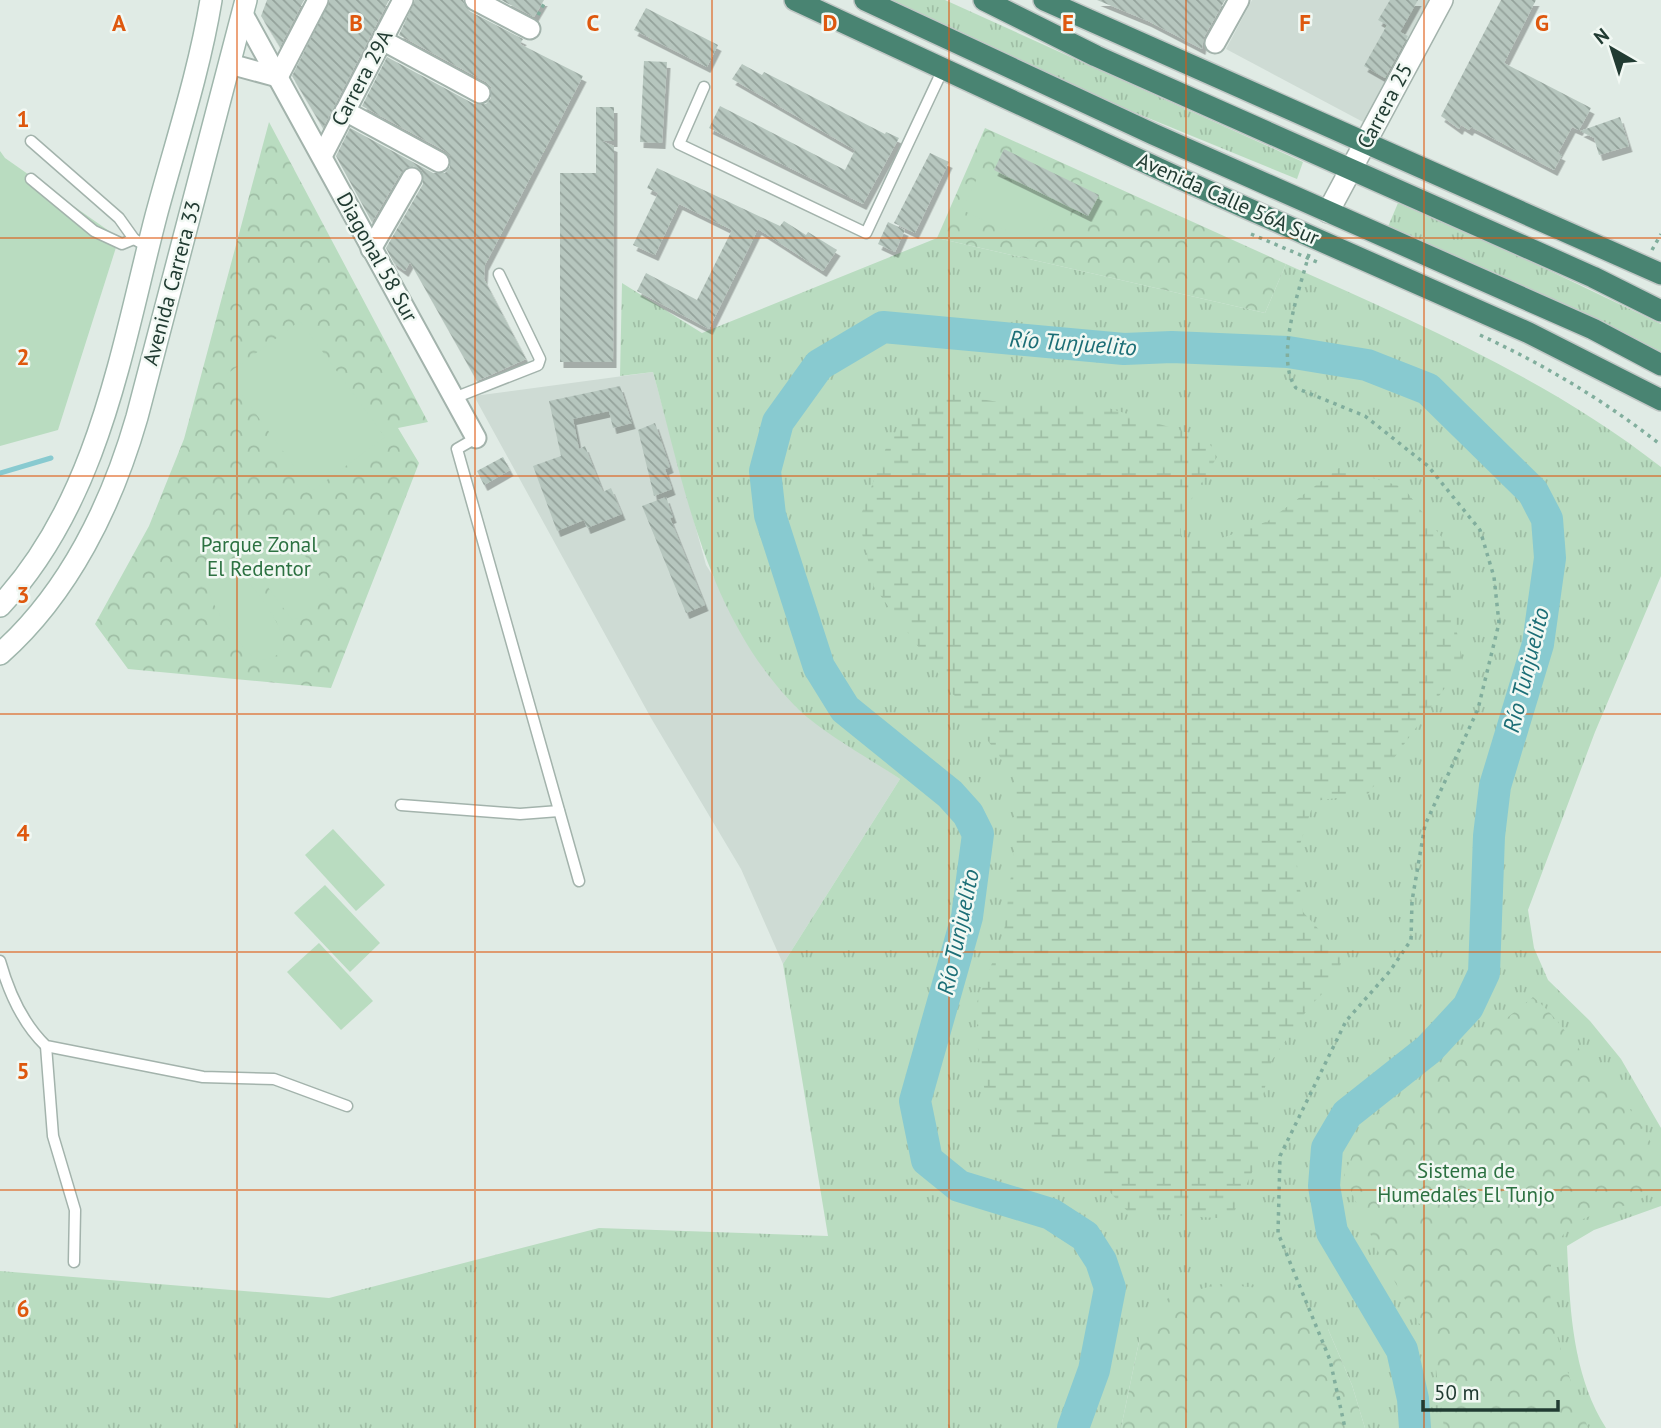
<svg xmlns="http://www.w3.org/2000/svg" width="1661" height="1428" viewBox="0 0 1661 1428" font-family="'PT Sans',sans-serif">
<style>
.built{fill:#cedbd4}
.grass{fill:url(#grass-tufts)}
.wetland{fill:url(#wetland-marsh)}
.park{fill:url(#park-crowns)}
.pitch{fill:#b9dcc0}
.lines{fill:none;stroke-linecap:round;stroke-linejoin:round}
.stream{stroke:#88cad0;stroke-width:5}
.river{stroke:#88cad0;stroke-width:32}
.building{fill:url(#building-back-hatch);filter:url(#shadow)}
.service-casing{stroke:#a3b3ac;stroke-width:13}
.minor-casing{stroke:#a3b3ac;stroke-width:23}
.tertiary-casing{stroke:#a3b3ac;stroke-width:24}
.secondary-casing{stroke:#9fb6ac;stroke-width:24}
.trunk-casing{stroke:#c1c8c6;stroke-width:24}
.path{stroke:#81ae9d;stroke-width:3.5;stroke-dasharray:3.5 5;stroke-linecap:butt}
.service{stroke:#fff;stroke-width:10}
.minor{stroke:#fff;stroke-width:19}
.tertiary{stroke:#fff;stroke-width:21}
.secondary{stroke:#fff;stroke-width:21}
.trunk{stroke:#498472;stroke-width:21}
.grid{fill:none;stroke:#de580e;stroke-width:2;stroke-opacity:0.55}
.labels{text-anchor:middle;stroke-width:5;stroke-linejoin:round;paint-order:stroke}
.street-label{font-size:21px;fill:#213b32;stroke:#f1f8f3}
.park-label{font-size:21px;fill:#2c7141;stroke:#f1f8f3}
.water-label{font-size:23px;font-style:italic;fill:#1c6e76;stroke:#f1f8f3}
.grid-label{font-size:23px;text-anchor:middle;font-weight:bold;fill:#de580e;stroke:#f1f8f3;stroke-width:5;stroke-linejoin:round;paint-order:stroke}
</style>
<defs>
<pattern id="grass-tufts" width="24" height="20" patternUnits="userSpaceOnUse" patternTransform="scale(1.75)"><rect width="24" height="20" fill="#b9dcc0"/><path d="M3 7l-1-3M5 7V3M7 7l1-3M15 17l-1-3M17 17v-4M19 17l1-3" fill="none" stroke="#9fbea5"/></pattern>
<pattern id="wetland-marsh" width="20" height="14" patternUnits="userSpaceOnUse" patternTransform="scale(1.75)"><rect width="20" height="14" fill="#b9dcc0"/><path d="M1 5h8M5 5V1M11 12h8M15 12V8" fill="none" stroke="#9fbea5"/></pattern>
<pattern id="park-crowns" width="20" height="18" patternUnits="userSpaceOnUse" patternTransform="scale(1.75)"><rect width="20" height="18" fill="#b9dcc0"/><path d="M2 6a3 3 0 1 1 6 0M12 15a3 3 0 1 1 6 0" fill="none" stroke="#9fbea5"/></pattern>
<pattern id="building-back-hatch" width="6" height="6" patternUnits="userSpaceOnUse" patternTransform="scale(1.75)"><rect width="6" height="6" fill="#b6c6be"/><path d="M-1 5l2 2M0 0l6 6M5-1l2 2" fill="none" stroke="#94a29b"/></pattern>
<filter id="shadow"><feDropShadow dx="3.5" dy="6" stdDeviation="0" flood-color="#0004"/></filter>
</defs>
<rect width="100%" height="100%" fill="#e0ebe5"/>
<g class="built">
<polygon points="1252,0 1431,0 1365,123 1226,49"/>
<polygon points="653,372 706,565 796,707 900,779 783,964 741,869 651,718 474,396"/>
</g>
<g class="grass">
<polygon points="884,0 945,0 1303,162 1297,179 1092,95"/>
<polygon points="1398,203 1519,256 1661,324 1661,358 1387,229"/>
<path d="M937,238L1265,313L1286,264C1415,322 1549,379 1661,467V576L1595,732L1528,910L1534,948L1548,980L1590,1021L1621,1059L1661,1128V1206L1594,1230L1567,1246C1570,1309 1572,1374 1606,1428H1365L1352,1385L1328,1329L1140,1337L1121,1428H0V1271L329,1298L599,1228L828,1236L783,964L900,779C870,759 818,730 795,706C707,616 685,489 653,372L620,376L622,283L702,333Z"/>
</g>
<polygon class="wetland" points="943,393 1011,404 1099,405 1207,439 1217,457 1181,517 1181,539 1217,540 1268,521 1339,468 1403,487 1453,552 1452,607 1463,663 1368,794 1314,801 1296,857 1303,912 1343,956 1336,980 1310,1006 1272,1060 1259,1111 1258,1159 1231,1219 1128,1212 1089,1169 986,1099 977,1043 977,1002 1004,932 1014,851 1014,776 874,587 859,520 890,437"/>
<g class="park">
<polygon points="269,122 428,422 398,428 419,463 331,688 128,669 95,624 149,526 184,439"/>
<polygon points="985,128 1286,264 1265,313 937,238"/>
<path d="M1533,997C1554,1014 1566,1033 1583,1054C1613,1091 1661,1133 1661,1183C1639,1209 1607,1206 1579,1221C1517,1257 1570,1378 1588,1428H1444L1433,1347L1382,1260L1344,1175L1365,1125L1402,1094L1451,1063Z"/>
<polygon points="1219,1284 1270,1289 1328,1329 1352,1385 1365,1428 1121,1428 1140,1337 1168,1298"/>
</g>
<g class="pitch">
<polygon points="0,151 5,158 119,238 58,430 0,446"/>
<polygon points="982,168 1056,203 1036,244 962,210"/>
<polygon points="300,321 385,437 312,491 227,374"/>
<polygon points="287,531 332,593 293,621 248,560"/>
<path d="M233,570C250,578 288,629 283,648C276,659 265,662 253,657C237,642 175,567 233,570Z"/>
<polygon points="333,829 385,885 356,911 305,855"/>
<polygon points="325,885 380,943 350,972 294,913"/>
<polygon points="319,943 373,1001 341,1030 287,972"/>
</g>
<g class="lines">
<polyline class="stream" points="0,473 51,458"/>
<polyline class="river" points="1073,1428 1094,1370 1110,1288 1101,1261 1085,1236 1051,1214 959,1186 927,1160 915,1101 967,917 978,834 968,814 950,794 845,709 819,667 770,515 765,471 778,422 819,365 883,327 1124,349 1172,347 1288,352 1367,365 1428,389 1533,492 1547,519 1550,558 1538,644 1495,786 1489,836 1484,973 1468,1007 1429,1049 1347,1114 1327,1148 1324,1186 1332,1232 1402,1350 1413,1399 1415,1428"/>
</g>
<g class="building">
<polygon points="267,0 304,0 280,47 261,16"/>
<polygon points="330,0 389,0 323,128 292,76"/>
<polygon points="415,0 463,0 469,11 523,39 520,44 583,76 485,265 484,279 526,359 477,381 410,262 405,271 394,263 386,248 423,184 422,171 413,166 402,171 372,222 336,156 350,128 433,173 445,173 450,167 450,156 445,151 362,106 387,57 474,104 486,104 491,98 491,87 486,82 399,35"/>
<polygon points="501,0 544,0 534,17"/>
<polygon points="1097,0 1225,0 1204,37 1202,49 1148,21"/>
<polygon points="1390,0 1418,0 1400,32 1408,36 1385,78 1364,66 1387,25 1378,20"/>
<polygon points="1501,0 1536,0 1504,63 1591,108 1579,130 1572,127 1558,153 1562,155 1554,170 1471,127 1469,130 1461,125 1459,129 1441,116"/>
<polygon points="646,8 718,45 707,67 634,30"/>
<polygon points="644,61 667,62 662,143 640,142"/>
<polygon points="742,64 762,75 764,72 885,134 886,132 899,138 863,204 709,128 720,106 845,170 855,150 732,79"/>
<polygon points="596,107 614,107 614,141 602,141 614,146 613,362 560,362 560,173 596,173"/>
<polygon points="1620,117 1629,146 1599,155 1594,138 1580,131"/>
<polygon points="1004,149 1099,195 1088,216 994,170"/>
<polygon points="930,153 949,162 915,233 894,223"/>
<polygon points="657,168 780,226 784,221 806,235 808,232 837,250 823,271 758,229 709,329 637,291 646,273 697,300 732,230 679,204 655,255 633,245 658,193 647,188"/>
<polygon points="888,222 905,230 895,252 878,244"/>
<polygon points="620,386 632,423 613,428 609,411 573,419 579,449 585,446 603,492 611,488 622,514 587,528 584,520 557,531 533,466 561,456 549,401"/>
<polygon points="655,423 670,467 665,469 672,489 654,496 638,430"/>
<polygon points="503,457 510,470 484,485 477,471"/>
<polygon points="666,497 673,517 670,518 705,605 686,613 642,506"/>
</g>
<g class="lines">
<defs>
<g id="service">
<polyline points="704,87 679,144 866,233 943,69"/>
<polyline points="31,141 119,218 134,239 148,247"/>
<polyline points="31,179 94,231 122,244 134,239"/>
<polyline points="454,398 538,365 540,359 499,274"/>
<polyline points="476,438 457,449 579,881"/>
<polyline points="401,805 520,814 559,811"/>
<path d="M0,961C9,993 22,1023 46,1046L203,1077L274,1079L347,1106"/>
<polyline points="46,1046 53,1136 75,1210 74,1262"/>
</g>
<g id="minor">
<polyline points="475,0 530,29"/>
<polyline points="243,14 476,438"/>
<polyline points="382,40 480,93"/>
<polyline points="1215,43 1239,0"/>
<polyline points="230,64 278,77 318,0"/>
<polyline points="345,111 439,162"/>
<polyline points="322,156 403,0"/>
<polyline points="371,249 412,178"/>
</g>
<polyline id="tertiary" points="1328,212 1442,0"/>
<g id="secondary">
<path d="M0,606C99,500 121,351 156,216C175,145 199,73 211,0"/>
<path d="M0,654C69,593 112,504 137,417L246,0"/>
</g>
<g id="trunk">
<polyline points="795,0 1181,179 1529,333 1661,400"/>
<polyline points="865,0 1153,134 1593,329 1661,365"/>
<polyline points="984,0 1096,56 1593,277 1661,311"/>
<polyline points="1044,0 1661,274"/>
</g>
</defs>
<use href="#service" class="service-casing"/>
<use href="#minor" class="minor-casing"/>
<use href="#tertiary" class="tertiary-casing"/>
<use href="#secondary" class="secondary-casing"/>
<use href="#trunk" class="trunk-casing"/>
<g class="path">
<polyline points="538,15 546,0"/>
<polyline points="1251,234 1317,262"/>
<polyline points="1652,250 1661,234"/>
<path d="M1309,254C1300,288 1274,358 1296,388L1365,416L1428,466L1480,530L1494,577L1499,623L1478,709L1425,825L1412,901L1411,940L1390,971L1346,1021L1280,1156L1278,1233L1330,1360L1345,1428"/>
<path d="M1480,335C1545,365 1605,401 1661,445"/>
</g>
<use href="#service" class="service"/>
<use href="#minor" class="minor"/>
<use href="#tertiary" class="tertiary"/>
<use href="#secondary" class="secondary"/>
<use href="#trunk" class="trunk"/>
</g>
<path class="grid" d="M237,0V1428M475,0V1428M712,0V1428M949,0V1428M1186,0V1428M1424,0V1428M0,238H1661M0,476H1661M0,714H1661M0,952H1661M0,1190H1661"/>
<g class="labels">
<g class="street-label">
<text transform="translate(362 78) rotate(-62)" y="7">Carrera 29A</text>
<text transform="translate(1385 106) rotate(-62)" y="7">Carrera 25</text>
<text transform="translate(1228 199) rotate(24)" y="7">Avenida Calle 56A Sur</text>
<text transform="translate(377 257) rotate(61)" y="7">Diagonal 58 Sur</text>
<text transform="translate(172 283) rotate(-75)" y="7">Avenida Carrera 33</text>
</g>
<g class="park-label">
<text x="259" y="552">Parque Zonal<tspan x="259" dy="24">El Redentor</tspan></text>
<text x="1466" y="1178">Sistema de<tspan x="1466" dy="24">Humedales El Tunjo</tspan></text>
</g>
<g class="water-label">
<text transform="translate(1073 343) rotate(4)" y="8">Río Tunjuelito</text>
<text transform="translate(1526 670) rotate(-76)" y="8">Río Tunjuelito</text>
<text transform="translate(958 932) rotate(-78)" y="8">Río Tunjuelito</text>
</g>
</g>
<g class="grid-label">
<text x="119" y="31">A</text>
<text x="356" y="31">B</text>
<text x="593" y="31">C</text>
<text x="830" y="31">D</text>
<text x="1068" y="31">E</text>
<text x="1305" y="31">F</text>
<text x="1542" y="31">G</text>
<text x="23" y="127">1</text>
<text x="23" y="365">2</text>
<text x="23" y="603">3</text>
<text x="23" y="841">4</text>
<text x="23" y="1079">5</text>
<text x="23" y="1317">6</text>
</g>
<g transform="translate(1612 49) rotate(321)" stroke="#f1f8f3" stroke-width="5" paint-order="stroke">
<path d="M0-5L12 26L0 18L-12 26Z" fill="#213b32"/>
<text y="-10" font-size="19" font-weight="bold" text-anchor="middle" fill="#213b32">N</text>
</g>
<path d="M1423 1400v10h135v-10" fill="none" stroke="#213b32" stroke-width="3.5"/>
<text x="1434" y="1400" font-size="21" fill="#213b32" stroke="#f1f8f3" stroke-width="5" paint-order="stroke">50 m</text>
</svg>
